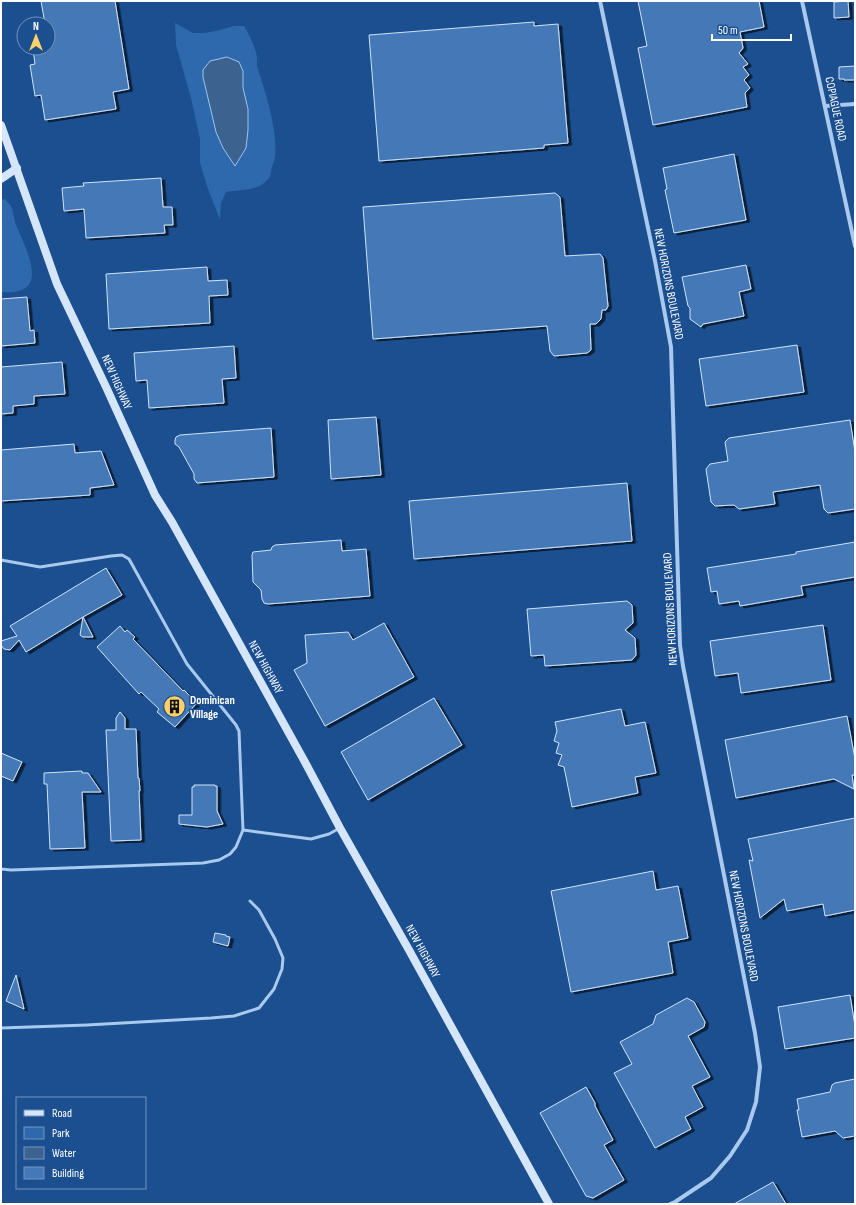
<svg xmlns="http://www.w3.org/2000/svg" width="856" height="1205" viewBox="0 0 856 1205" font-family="'Sofia Sans Condensed',sans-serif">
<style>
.green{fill:#2e69ad}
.water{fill:#3c6290;stroke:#9cc4f0}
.building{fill:#4478b7;stroke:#cfe3fa;filter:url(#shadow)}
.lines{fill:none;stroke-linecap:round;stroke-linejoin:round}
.lane{stroke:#a9c9ee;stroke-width:3}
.street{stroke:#a9c9ee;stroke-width:4}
.secondary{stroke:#d6e6fa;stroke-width:8}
.labels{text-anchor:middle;stroke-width:3;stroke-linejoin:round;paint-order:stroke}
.street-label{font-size:12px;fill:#fff;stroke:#1b4f8f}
.poi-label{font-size:12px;font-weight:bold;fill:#fff;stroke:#1b4f8f;text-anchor:start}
</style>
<defs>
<filter id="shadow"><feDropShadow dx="3.5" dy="2" stdDeviation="0" flood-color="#0009"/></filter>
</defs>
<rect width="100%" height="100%" fill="#1b4f8f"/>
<g class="green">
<path d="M175,23L193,33H204L216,31L234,26H244C250,36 255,46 257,57C257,60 257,63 257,66C265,91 278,130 275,156C275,159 273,164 272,167C271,171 271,176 268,179C258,192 240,189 226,192L221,203L220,220L208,189L200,163V139L191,98L176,45Z"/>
<path d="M5,199C7,201 9,204 11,206C14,213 14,221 17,227C28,253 51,297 1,292V200Z"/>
</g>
<polygon class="water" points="227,57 239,62 243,71 243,88 248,109 248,130 246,148 235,166 223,148 216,132 203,77 203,70 210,61"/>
<g class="building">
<polygon points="41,1 115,1 129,89 113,92 116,109 45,120 41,95 35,96 30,65 35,64 33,49 48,48 48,24 45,24"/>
<polygon points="638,1 759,1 764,27 740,32 743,48 739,53 748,64 743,67 749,75 744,80 750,88 745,93 747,107 653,125 638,48 647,46"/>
<polygon points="848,1 849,17 834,18 834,2"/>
<polygon points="534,22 534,26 558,24 568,143 544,145 544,148 379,161 369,35"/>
<polygon points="855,66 855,80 844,80 844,79 839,79 839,67"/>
<polygon points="734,154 746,220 674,233 665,190 667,189 663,168"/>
<polygon points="161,178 163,207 172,207 173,225 164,225 165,233 86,238 84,209 64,211 62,188 84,186 83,183"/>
<polygon points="555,193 560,197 565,256 600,254 603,258 608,306 606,310 602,310 601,319 596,324 590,324 591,350 587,353 554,356 550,351 547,326 373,339 363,207"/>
<polygon points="746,265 751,289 739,292 744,316 703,324 701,327 690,319 690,308 688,306 682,277"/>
<polygon points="207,267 208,281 227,280 228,295 209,296 210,323 109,329 106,274"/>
<polygon points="27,297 30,331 34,330 35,343 1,346 1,299"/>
<polygon points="797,345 804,392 706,406 699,359"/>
<polygon points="234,346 236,378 222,379 224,403 149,408 147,380 136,381 134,353"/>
<polygon points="62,362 65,394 34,396 34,404 13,406 13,413 1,414 1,367"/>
<polygon points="376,417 381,475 331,479 328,420"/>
<polygon points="850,420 855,452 855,509 828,513 824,509 820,485 773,492 775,504 739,509 734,505 715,506 711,502 706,469 710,464 728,461 725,442 729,438"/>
<polygon points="271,428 274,477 197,483 194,479 194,474 179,447 175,444 175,440 176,437 180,435"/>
<polygon points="74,444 75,453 101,451 114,485 90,488 90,495 1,501 1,450"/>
<polygon points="627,483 632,541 414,559 409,501"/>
<polygon points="341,540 342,551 366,549 370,596 268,604 264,603 262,599 261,590 253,582 252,555 253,552 271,550 272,547 275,545"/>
<polygon points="855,542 855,577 801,586 803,595 740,606 739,601 719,604 717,591 711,592 707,568 796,554 796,552"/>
<polygon points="106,568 122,595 83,617 93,637 83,637 80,635 83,617 26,652 19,640 10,650 4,649 1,645 1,641 17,636 10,626"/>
<polygon points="627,601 632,605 633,623 625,630 635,638 636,655 632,660 545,666 544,655 531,656 527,609"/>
<polygon points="384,623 414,677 325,726 294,670 307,663 305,635 348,632 353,640"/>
<polygon points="823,625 831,680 741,693 738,673 715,676 710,641"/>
<polygon points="120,626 125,632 127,630 135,637 133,639 183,691 184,690 192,698 191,699 196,704 175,727 157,712 159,709 141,692 139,694 112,664 97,647"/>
<polygon points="434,698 462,745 368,800 341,752"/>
<polygon points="621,709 625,726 645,722 656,773 635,777 638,793 572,807 564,767 558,765 562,755 556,753 559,743 554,741 557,731 555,722"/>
<polygon points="120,712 125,718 125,729 136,729 138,778 139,778 140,791 139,791 141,840 111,841 106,730 116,730 116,718"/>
<polygon points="847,716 855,759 855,775 852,775 854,789 834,779 736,798 725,740"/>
<polygon points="1,753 22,762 13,781 1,776"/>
<polygon points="82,771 82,773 88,773 101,792 82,792 85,848 50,849 47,784 44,784 44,773"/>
<polygon points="194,785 215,785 215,786 217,786 217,811 223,824 207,827 179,824 179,815 192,815 192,787 194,787"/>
<polygon points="855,818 855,910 825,916 823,904 787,911 784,899 760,918 749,860 753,861 748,839"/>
<polygon points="653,871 656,890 678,886 688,938 668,942 673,973 571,992 551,891"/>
<polygon points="215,933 226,935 226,936 230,937 228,946 213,942"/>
<polygon points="16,975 24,1009 6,1001"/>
<polygon points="850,995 855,1026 855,1038 785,1049 778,1007"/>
<polygon points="687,998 694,1002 705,1022 704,1027 688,1036 710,1077 692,1086 703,1107 685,1117 691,1129 655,1148 614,1073 632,1064 620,1042 653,1024 656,1015"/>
<polygon points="855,1079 855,1136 843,1138 835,1131 802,1137 797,1110 799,1110 797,1099 830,1092 832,1085 835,1083"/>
<polygon points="586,1087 595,1103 595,1106 613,1140 604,1145 624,1180 593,1198 586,1196 540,1113"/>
<polygon points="773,1182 786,1204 734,1204"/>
</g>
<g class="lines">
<g class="lane">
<polyline points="1,560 40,567 111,556 122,555 129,559 187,664 236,725 239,731 243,830 236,847 230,854 219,860 203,863 11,870 1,869"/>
<polyline points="243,830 311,839 329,834 338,829"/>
<polyline points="1,1028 87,1025 211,1018 234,1016 259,1008 274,989 282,969 283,958 275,939 259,910 250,901"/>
</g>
<g class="street">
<polyline points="600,1 655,261 671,347 680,645 683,666 755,1033 760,1067 756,1102 747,1130 730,1156 711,1178 675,1202 670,1204"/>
<polyline points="802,1 855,246"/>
<polyline points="825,106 855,104"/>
</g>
<g class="secondary">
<polyline points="1,125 57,284 107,389 155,495 172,522 306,764 340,828 409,950 549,1204"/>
<polyline points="1,179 17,168"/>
</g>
</g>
<defs>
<symbol id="building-disc" viewBox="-11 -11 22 22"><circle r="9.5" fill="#ffd166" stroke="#1b4f8f"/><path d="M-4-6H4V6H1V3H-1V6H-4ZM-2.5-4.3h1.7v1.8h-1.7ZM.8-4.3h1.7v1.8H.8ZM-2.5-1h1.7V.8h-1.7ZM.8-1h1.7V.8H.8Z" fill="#111"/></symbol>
</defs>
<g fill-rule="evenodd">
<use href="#building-disc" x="162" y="694" width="25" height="25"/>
</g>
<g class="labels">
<g class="street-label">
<text transform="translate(836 109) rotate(78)" y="4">COPIAGUE ROAD</text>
<text transform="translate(669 284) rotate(79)" y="4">NEW HORIZONS BOULEVARD</text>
<text transform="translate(117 382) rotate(66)" y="4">NEW HIGHWAY</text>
<text transform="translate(670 609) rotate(-93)" y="4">NEW HORIZONS BOULEVARD</text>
<text transform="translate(266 667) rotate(61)" y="4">NEW HIGHWAY</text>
<text transform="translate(744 926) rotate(79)" y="4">NEW HORIZONS BOULEVARD</text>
<text transform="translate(423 951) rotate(61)" y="4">NEW HIGHWAY</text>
</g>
<g class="poi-label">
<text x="190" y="704">Dominican<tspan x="190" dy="14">Village</tspan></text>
</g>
</g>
<rect width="856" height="1205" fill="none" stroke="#ffffff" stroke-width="4"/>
<rect x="16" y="1097" width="130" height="92" fill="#1b4f8f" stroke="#7695bc"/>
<rect x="24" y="1110" width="20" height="6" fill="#d6e6fa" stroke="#7695bc"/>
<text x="52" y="1117" font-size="12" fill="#ffffff">Road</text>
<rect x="24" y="1127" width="20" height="12" fill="#2e69ad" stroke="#7695bc"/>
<text x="52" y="1137" font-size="12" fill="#ffffff">Park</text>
<rect x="24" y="1147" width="20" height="12" fill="#3c6290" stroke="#7695bc"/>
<text x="52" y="1157" font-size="12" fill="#ffffff">Water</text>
<rect x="24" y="1167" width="20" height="12" fill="#4478b7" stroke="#7695bc"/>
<text x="52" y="1177" font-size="12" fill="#ffffff">Building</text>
<g transform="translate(36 36)"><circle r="19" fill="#1b4f8f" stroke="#7695bc"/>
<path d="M0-3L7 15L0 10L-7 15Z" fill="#ffd166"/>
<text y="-6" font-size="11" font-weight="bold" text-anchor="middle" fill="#ffffff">N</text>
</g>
<path d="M712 34v6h79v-6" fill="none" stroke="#ffffff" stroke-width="2"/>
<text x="718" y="34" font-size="12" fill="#ffffff" stroke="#1b4f8f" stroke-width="3" paint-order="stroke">50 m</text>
</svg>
